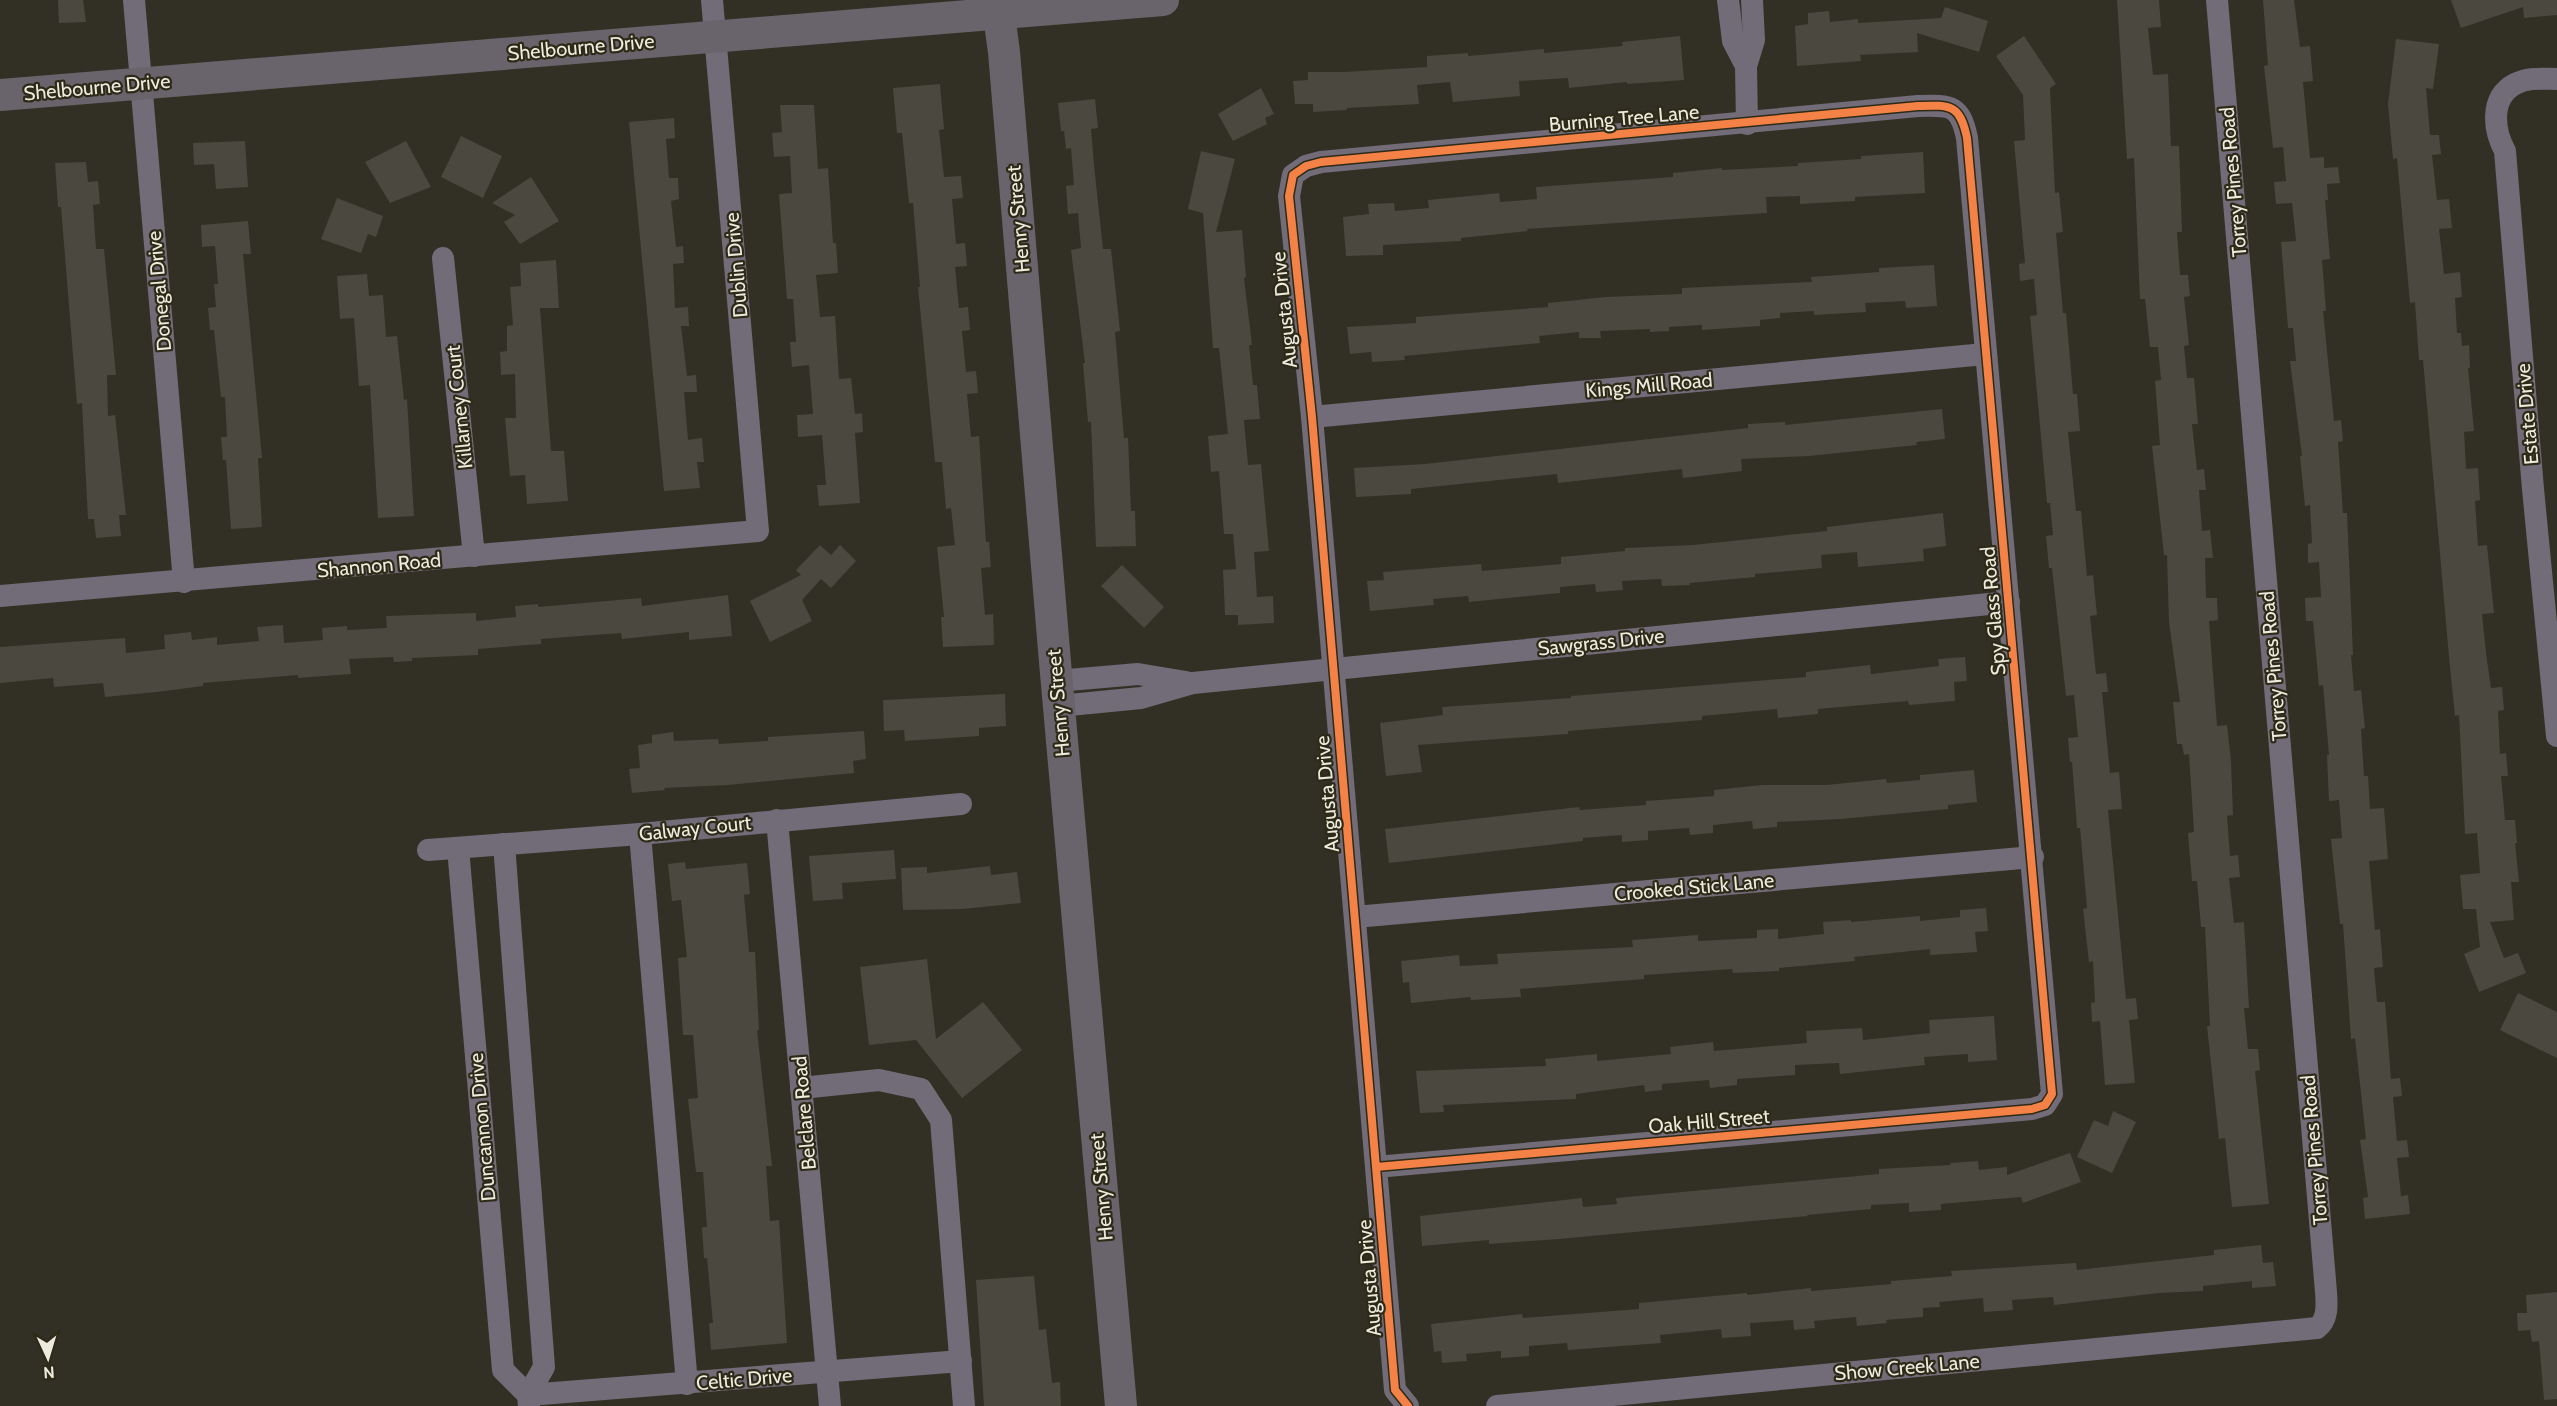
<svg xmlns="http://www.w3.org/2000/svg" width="2557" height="1406" viewBox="0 0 2557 1406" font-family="Cabin,sans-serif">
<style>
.building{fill:#4a483f}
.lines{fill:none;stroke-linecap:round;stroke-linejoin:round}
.street{stroke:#726b78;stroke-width:22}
.secondary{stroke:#69636c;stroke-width:32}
.cycleway-casing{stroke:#2d2a17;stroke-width:11}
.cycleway{stroke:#f48246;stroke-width:8}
.labels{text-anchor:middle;stroke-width:4.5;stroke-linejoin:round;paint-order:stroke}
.street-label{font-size:20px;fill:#ecebde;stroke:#2d2a17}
</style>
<rect width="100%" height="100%" fill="#323025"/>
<g class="building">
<polygon points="58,0 83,0 86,22 59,23"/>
<polygon points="2117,0 2159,0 2161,27 2148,28 2153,75 2168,74 2171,146 2179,146 2182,232 2177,232 2180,275 2188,275 2190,296 2184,297 2189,345 2184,346 2187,378 2194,378 2198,424 2192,424 2197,470 2204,469 2206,490 2199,490 2202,531 2210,530 2213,558 2205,558 2206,598 2217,598 2218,620 2209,621 2217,726 2227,725 2231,761 2233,815 2227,816 2230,856 2238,855 2240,877 2229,878 2234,923 2244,922 2249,1008 2244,1008 2248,1049 2258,1049 2260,1070 2255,1071 2269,1204 2232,1207 2225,1138 2219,1139 2207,1026 2210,1026 2205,927 2201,927 2197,881 2192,881 2188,833 2194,832 2189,754 2184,755 2182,744 2177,744 2173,702 2180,702 2169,622 2167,555 2164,555 2152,446 2160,445 2155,381 2161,380 2158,347 2150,347 2145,299 2140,299 2134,158 2127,159"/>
<polygon points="2263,0 2294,0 2300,47 2310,46 2313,81 2303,82 2310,158 2324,157 2324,168 2338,167 2340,183 2327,184 2328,200 2325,200 2330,259 2322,260 2326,311 2323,311 2334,421 2341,420 2343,441 2338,442 2343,513 2347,513 2353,655 2351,655 2354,691 2361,690 2365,728 2361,729 2364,776 2368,776 2370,809 2384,808 2388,859 2369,861 2375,930 2380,929 2383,967 2374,968 2377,1002 2385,1002 2391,1079 2400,1078 2402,1096 2393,1097 2397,1141 2407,1140 2409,1157 2397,1158 2401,1196 2408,1195 2410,1214 2365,1219 2363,1198 2368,1197 2360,1140 2366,1139 2355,1038 2351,1039 2343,924 2340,924 2331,839 2342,838 2339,800 2329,801 2327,755 2329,755 2323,685 2319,686 2313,621 2306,621 2305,598 2321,597 2319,562 2308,563 2308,544 2312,543 2310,505 2305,506 2300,456 2302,456 2290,361 2296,361 2293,328 2288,328 2281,242 2296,241 2292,203 2276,204 2274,182 2286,181 2283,147 2273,148 2264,66 2268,65"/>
<polygon points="2451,0 2557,0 2557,15 2524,18 2523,7 2461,28"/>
<polygon points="1945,7 1988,21 1979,52 1917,33 1918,52 1860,55 1861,61 1797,66 1795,26 1808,24 1808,13 1829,11 1830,22 1858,19 1858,23 1941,18"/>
<polygon points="1680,36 1684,80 1627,84 1627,82 1569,88 1568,78 1519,81 1520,96 1453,102 1450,82 1417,85 1419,104 1347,108 1347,110 1313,112 1313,104 1295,104 1293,81 1308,80 1308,72 1344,72 1427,67 1427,56 1468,53 1468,56 1544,49 1544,53 1623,46 1622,42"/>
<polygon points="2024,36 2056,84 2050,88 2055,193 2059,192 2063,232 2056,233 2063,313 2066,313 2073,394 2077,394 2080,431 2068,432 2076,511 2081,511 2087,576 2093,575 2097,615 2090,616 2096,674 2106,673 2108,692 2102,692 2110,773 2119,772 2122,809 2108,810 2126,999 2136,998 2138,1019 2129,1020 2135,1083 2105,1085 2100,1021 2092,1022 2091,1003 2095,1002 2093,961 2089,962 2083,909 2087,908 2080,828 2077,828 2072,762 2070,762 2068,738 2078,737 2074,695 2066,696 2052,568 2049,568 2046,536 2053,535 2050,503 2047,503 2030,316 2037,315 2034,279 2020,281 2019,264 2025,263 2014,141 2025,140 2023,95 1996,56"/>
<polygon points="2396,39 2439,44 2433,89 2426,88 2430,135 2439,135 2441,154 2432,155 2437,200 2449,199 2452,228 2439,229 2444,274 2460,272 2462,297 2455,298 2457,333 2461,333 2462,346 2469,345 2470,368 2468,368 2474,431 2464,432 2466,469 2478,468 2480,500 2475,501 2478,546 2487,545 2494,613 2482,614 2486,653 2491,688 2502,687 2504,710 2498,711 2500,754 2506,753 2508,776 2501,776 2505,820 2515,820 2517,843 2515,843 2519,882 2511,882 2514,920 2490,922 2504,958 2518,953 2526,973 2479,992 2464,954 2480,947 2476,909 2463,909 2460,875 2480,873 2477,833 2465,834 2459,715 2455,716 2449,657 2423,360 2419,360 2415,302 2410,303 2397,158 2393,159 2388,104"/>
<polygon points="940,84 944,129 939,130 944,177 961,176 963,198 952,199 956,244 965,243 967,266 955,267 959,308 968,307 970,330 962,331 966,372 976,371 978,393 967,394 971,437 979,436 986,542 989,542 991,567 981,568 985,615 993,614 994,645 943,647 941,617 944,617 937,547 955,545 951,508 946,509 942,462 935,462 918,287 920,287 913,203 909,203 902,133 897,133 893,88"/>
<polygon points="1261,88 1274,114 1265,118 1267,124 1233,141 1218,114"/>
<polygon points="1095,99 1098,128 1091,129 1094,165 1103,249 1111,249 1116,294 1120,331 1115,332 1124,438 1128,438 1131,511 1135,511 1136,546 1096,547 1091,422 1088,422 1083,363 1085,363 1071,250 1081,248 1078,213 1068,214 1066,186 1074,185 1071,148 1066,149 1064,131 1061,131 1058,103"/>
<polygon points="780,105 814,105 818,169 828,168 833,243 836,243 838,273 816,275 820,317 835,316 839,379 851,378 855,414 862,413 863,432 855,433 860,503 819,506 817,485 826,485 822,435 798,437 797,415 813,414 809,365 792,367 790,342 796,342 793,299 787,299 779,194 792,193 790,156 774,157 772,133 782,132"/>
<polygon points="674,118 675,138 666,139 669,178 678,178 679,199 671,201 676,247 683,246 684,263 673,264 675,308 688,307 689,326 681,326 687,376 696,375 697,392 684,392 688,440 702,438 704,462 697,462 700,488 664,491 629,122"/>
<polygon points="461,136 502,156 483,198 441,177"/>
<polygon points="245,141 248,187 216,189 214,164 194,165 193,143"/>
<polygon points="406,141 431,187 390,203 365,162"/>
<polygon points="1201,151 1235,159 1216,232 1242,230 1246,277 1244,278 1252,345 1249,345 1253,385 1257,385 1260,419 1244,420 1248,465 1261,464 1269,551 1254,552 1257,597 1273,596 1274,623 1238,625 1238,615 1225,615 1223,570 1236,569 1233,534 1224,534 1219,471 1211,472 1208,436 1228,434 1219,348 1213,348 1203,213 1188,209"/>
<polygon points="1923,152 1925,193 1855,197 1855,201 1800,204 1800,196 1766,197 1767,213 1527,229 1528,231 1461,238 1461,241 1383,245 1383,255 1346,256 1343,217 1369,214 1368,204 1394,203 1395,211 1429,208 1428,200 1480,195 1499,193 1500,202 1537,199 1536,187 1673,177 1673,173 1722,168 1722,170 1798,166 1798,163 1861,159 1861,156"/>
<polygon points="86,162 88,182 98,181 100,204 93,205 96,249 104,249 116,375 107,375 108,416 115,415 126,515 119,515 121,536 96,538 94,519 88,519 82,403 77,404 61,207 58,207 55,163"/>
<polygon points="531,177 559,221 520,244 504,222 515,215 492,203"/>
<polygon points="337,198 383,216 376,237 368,234 361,253 321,239"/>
<polygon points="248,221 251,254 243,254 262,458 258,458 262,527 231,529 226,460 223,460 221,437 227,437 225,397 221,397 214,330 210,330 208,308 216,307 214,284 218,284 215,246 202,247 201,225"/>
<polygon points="556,260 559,308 540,308 551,451 564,451 568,501 527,504 525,475 510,476 505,418 516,418 515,374 501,375 500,352 507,351 507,326 513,325 510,287 521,286 520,263"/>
<polygon points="1934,265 1937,306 1906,308 1905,301 1865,303 1866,312 1814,315 1814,311 1780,313 1780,318 1760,320 1760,326 1702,330 1702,325 1669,327 1669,331 1650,332 1650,329 1600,331 1601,338 1579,338 1579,332 1539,336 1540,343 1404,356 1405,360 1372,362 1371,352 1350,354 1347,327 1416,323 1416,317 1548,307 1548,303 1606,297 1682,294 1682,288 1812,282 1811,277 1879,272 1879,268"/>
<polygon points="367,274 369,296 383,295 386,337 397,336 404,400 407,399 414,516 378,518 370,385 359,386 354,318 340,319 337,276"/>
<polygon points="1942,409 1945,439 1916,442 1917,445 1809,456 1741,459 1742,471 1683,478 1682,469 1558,483 1557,474 1411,489 1411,494 1356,497 1354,468 1425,464 1748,428 1748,424 1785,422 1785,425"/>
<polygon points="1943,513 1946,546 1923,549 1924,561 1858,567 1857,552 1821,555 1822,568 1755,574 1755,577 1690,583 1690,585 1662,586 1661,579 1622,581 1623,590 1596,592 1595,584 1560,587 1560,593 1469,602 1468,596 1433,599 1434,605 1370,611 1367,581 1384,580 1383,572 1481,564 1482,571 1561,564 1561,557 1625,551 1625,548 1693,545 1827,531 1827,527"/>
<polygon points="820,545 831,555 840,545 856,561 831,588 821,579 802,600 812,621 770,642 750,601 801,575 796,570"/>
<polygon points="1122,565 1164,607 1144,628 1101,586"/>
<polygon points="728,595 732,636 689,640 689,632 622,639 621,633 541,639 541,644 478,649 478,655 412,658 412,661 394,662 393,657 349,659 351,674 298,678 298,675 203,683 203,686 157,692 105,697 103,683 54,687 53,678 0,683 0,647 125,638 126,653 165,649 164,635 191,632 192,640 217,637 217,645 259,641 257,627 283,625 284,643 323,640 322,628 347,626 347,630 387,628 386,616 476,613 476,621 516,617 515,606 538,604 538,607 641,598 642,606"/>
<polygon points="1965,657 1967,681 1954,682 1955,701 1909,705 1908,701 1818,709 1818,714 1778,718 1777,709 1702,716 1702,720 1568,731 1568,734 1418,745 1422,772 1386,776 1380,723 1443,715 1442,707 1571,698 1571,696 1806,677 1806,672 1870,665 1871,674 1939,666 1938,659"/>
<polygon points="1005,694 1006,726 979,728 979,736 905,741 904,730 884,731 883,700"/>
<polygon points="864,731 866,759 853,761 854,773 728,785 664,788 665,790 632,793 629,769 640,768 638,745 652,743 652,735 673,732 674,741 718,739 719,744 768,741 768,737"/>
<polygon points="1974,770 1977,802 1948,805 1948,809 1840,819 1777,822 1777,827 1753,829 1752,821 1713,825 1713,833 1690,835 1689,828 1648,831 1648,840 1622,842 1622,835 1583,838 1583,841 1389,863 1385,829 1579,807 1580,810 1646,805 1646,801 1714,796 1714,790 1762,785 1826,785 1886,779 1887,783 1920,780 1920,775"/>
<polygon points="894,850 896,879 842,883 843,899 813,901 809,856"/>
<polygon points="685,862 686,869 747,863 750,894 744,895 749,952 755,952 759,1030 757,1030 772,1166 766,1166 770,1221 779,1220 787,1343 711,1350 709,1323 713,1323 707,1258 704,1258 702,1227 707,1227 703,1172 696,1172 688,1099 698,1098 693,1035 683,1035 678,958 687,957 681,900 672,901 668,864"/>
<polygon points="990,866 991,875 1017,872 1021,903 963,909 903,910 901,868 927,867 927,873"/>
<polygon points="1986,908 1988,931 1975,932 1977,952 1930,955 1930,949 1854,957 1855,961 1779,968 1779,971 1733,973 1732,969 1644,975 1644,979 1520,989 1521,997 1471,1000 1470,997 1411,1003 1409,982 1403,983 1401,961 1459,955 1460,966 1498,964 1497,954 1633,947 1632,940 1698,935 1698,941 1757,938 1757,930 1778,929 1778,939 1824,934 1823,922 1851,920 1851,922 1920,916 1920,921 1960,917 1960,910"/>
<polygon points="927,959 936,1039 983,1002 1022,1050 962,1098 916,1040 869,1045 860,967"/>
<polygon points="2518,993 2557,1012 2557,1058 2500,1030"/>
<polygon points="1994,1016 1997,1060 1968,1062 1968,1054 1924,1057 1925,1065 1840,1074 1839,1063 1795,1065 1795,1075 1737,1079 1737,1085 1710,1088 1709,1080 1662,1084 1662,1090 1645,1092 1644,1085 1576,1094 1576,1099 1443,1105 1444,1112 1420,1113 1416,1071 1546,1066 1545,1059 1597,1054 1597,1061 1671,1054 1670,1047 1713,1042 1714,1051 1807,1043 1806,1031 1862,1028 1863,1040 1930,1033 1929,1020"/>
<polygon points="2113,1111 2136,1122 2112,1173 2077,1157 2094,1120 2108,1126"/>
<polygon points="2070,1153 2081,1182 2023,1203 2021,1197 1941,1204 1941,1210 1909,1212 1909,1203 1871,1205 1871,1209 1807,1215 1808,1216 1559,1239 1489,1244 1489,1240 1422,1246 1420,1216 1582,1198 1583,1207 1617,1204 1616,1198 1879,1174 1879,1169 1951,1165 1950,1163 1978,1161 1979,1170 2007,1167 2007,1175"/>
<polygon points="2261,1245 2263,1263 2273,1262 2276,1286 2252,1288 2252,1281 2203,1286 2203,1291 2159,1293 2054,1305 2053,1297 2012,1300 2013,1310 1984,1312 1983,1298 1939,1302 1940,1307 1923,1308 1923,1317 1886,1320 1887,1323 1857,1326 1856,1317 1814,1321 1815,1328 1794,1330 1793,1320 1750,1323 1751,1336 1722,1338 1721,1329 1660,1335 1661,1343 1568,1350 1567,1343 1529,1346 1529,1356 1501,1358 1501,1351 1466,1354 1467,1361 1442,1363 1441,1351 1434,1352 1431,1324 1522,1314 1523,1318 1639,1309 1639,1303 1747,1293 1747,1295 1811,1288 1811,1291 1891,1284 1891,1281 1952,1276 1951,1271 2076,1263 2077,1270 2214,1255 2214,1250"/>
<polygon points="1034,1276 1039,1330 1046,1329 1052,1383 1060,1382 1061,1406 984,1406 976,1280"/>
<polygon points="2557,1292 2557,1399 2544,1400 2539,1341 2532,1342 2530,1330 2518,1331 2517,1313 2527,1313 2526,1295"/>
</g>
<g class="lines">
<g class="street">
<polyline points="134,0 184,582"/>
<polyline points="1728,0 1733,41 1746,66"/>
<path d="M2557,79C2543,79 2528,77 2515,84C2489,98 2494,131 2505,151L2533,489L2557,736"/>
<polyline points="1747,124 1746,66 1754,40 1752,0"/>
<polyline points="443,258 474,556"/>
<polyline points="1312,417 1985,354"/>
<polyline points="0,596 758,531 712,0"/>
<polyline points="1057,681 1138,674 1186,682"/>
<polyline points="1059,706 1141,698 1193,683 2009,602"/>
<polyline points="777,820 830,1406"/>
<polyline points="640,834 687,1384"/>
<polyline points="504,844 544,1367 528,1395 529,1406"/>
<polyline points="458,848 503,1370 528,1395"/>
<polyline points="428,850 640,834 961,804"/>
<polyline points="1355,917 2033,857"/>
<polyline points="801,1088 879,1080 921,1089 941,1120 964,1406"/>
<path d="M1376,1167L2032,1109L2045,1105L2052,1094L1967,138C1960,104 1950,105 1918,106L1321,162L1306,166L1293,175L1289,196L1312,417L1395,1390L1408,1406"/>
<polyline points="528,1395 961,1361"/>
<path d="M1497,1406L2317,1328C2328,1320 2327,1305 2326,1292L2217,0"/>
</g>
<g class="secondary">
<polyline points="997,0 1004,52 1055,662 1121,1406"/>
<polyline points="0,95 1163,0"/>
</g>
<defs>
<path id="cycleway" d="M1376,1167L2032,1109L2045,1105L2052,1094L1967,138C1960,104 1950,105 1918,106L1321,162L1306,166L1293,175L1289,196L1312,417L1395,1390L1408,1406"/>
</defs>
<use href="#cycleway" class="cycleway-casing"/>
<use href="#cycleway" class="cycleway"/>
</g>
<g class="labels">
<g class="street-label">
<text transform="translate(581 47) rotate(-5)" y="7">Shelbourne Drive</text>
<text transform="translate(97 87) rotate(-5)" y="7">Shelbourne Drive</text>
<text transform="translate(1624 118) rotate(-5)" y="7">Burning Tree Lane</text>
<text transform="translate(2233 182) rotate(-95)" y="7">Torrey Pines Road</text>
<text transform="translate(1018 219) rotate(-95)" y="7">Henry Street</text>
<text transform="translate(736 265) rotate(-95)" y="7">Dublin Drive</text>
<text transform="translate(159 291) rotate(-95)" y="7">Donegal Drive</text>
<text transform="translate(1284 310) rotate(-96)" y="7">Augusta Drive</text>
<text transform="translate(1649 385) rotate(-5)" y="7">Kings Mill Road</text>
<text transform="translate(459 407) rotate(-96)" y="7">Killarney Court</text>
<text transform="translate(2527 414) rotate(-95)" y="7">Estate Drive</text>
<text transform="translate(379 565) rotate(-5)" y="7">Shannon Road</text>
<text transform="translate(1993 611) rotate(-95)" y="7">Spy Glass Road</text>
<text transform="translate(1601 642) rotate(-6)" y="7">Sawgrass Drive</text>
<text transform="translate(2273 666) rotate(-95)" y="7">Torrey Pines Road</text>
<text transform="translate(1058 703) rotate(-95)" y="7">Henry Street</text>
<text transform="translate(1327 794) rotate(-95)" y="7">Augusta Drive</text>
<text transform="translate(695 828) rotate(-6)" y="7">Galway Court</text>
<text transform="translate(1694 887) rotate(-5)" y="7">Crooked Stick Lane</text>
<text transform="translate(804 1113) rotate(-95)" y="7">Belclare Road</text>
<text transform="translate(1709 1121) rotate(-5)" y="7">Oak Hill Street</text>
<text transform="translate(482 1127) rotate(-95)" y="7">Duncannon Drive</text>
<text transform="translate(2314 1150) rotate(-95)" y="7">Torrey Pines Road</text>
<text transform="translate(1101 1187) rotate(-95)" y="7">Henry Street</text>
<text transform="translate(1369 1278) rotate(-95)" y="7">Augusta Drive</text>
<text transform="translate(1907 1367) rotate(-5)" y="7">Show Creek Lane</text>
<text transform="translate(744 1379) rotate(-5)" y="7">Celtic Drive</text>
</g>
</g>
<g transform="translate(48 1358) rotate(176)" stroke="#2d2a17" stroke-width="4.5" paint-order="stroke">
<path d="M0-4.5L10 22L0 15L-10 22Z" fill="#ecebde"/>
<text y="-9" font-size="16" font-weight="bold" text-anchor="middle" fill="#ecebde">N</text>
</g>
</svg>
